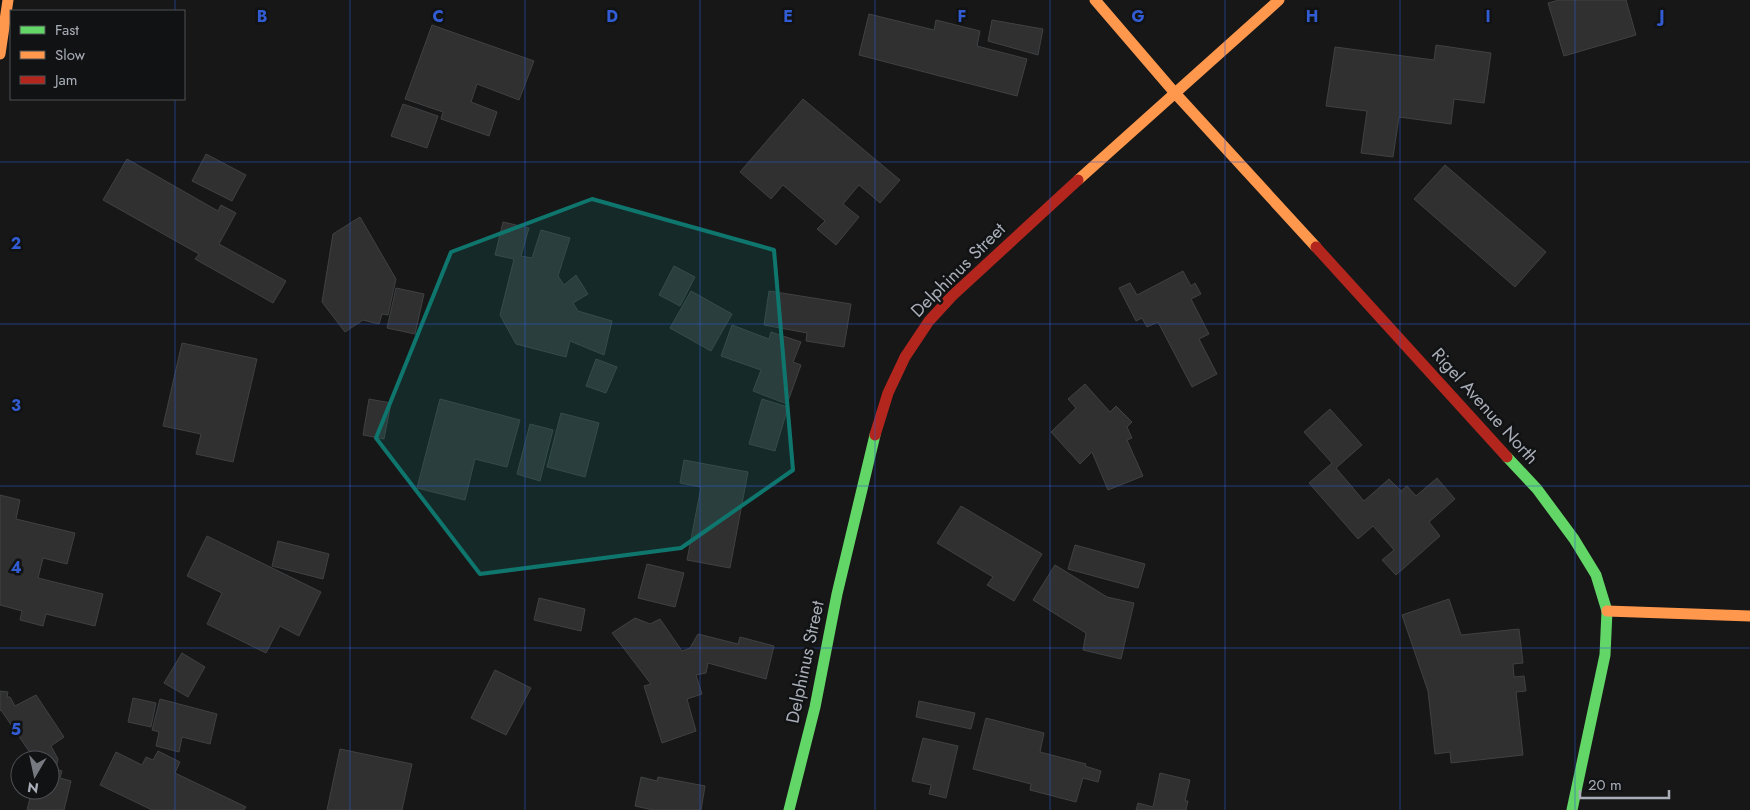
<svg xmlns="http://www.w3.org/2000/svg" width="1750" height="810" viewBox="0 0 1750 810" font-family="Jost,sans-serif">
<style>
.building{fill:#303031;stroke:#3f4143}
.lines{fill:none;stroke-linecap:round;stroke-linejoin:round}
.fast{stroke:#63d668;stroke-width:11}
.slow{stroke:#ff974d;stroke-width:11}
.jam{stroke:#b3261e;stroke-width:11}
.marked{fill:#0f766e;fill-opacity:0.2;stroke:#0f766e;stroke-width:4;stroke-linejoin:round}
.grid{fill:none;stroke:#325cd3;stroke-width:1;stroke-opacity:0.55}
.labels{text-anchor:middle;stroke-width:5;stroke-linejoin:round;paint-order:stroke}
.street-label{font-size:18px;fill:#a9aeb8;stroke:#111213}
.grid-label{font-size:16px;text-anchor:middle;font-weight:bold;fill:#325cd3;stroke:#111213;stroke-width:5;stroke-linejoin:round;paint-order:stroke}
</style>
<rect width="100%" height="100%" fill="#171717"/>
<g class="building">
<polygon points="1559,0 1626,0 1636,35 1564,56 1548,3"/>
<polygon points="869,14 934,30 936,20 980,31 977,46 1027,59 1017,96 859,55"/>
<polygon points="992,20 1043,29 1038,55 988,41"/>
<polygon points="432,25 534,61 519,100 477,84 471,102 497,112 489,136 441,119 443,112 405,99"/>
<polygon points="1436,45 1491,53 1484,103 1454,99 1451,124 1399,117 1393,157 1361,153 1367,111 1326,106 1335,47 1434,60"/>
<polygon points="803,99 900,180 880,203 859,185 843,204 859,217 836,245 817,229 825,221 783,185 771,199 740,172"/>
<polygon points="403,104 438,116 427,148 391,136"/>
<polygon points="206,154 246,175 232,201 192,181"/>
<polygon points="127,159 218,211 221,205 236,213 219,244 286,281 273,303 195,259 199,254 103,200"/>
<polygon points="1445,165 1546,252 1515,287 1414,199"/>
<polygon points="360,217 396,279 388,315 382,314 379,324 363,320 345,332 322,302 333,234"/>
<polygon points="503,222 529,228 521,256 532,258 541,230 570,238 558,276 564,285 576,275 588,294 573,303 578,311 612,321 604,355 570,341 566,357 516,344 500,315 514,259 495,255"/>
<polygon points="674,266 695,277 680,306 659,295"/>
<polygon points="1183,271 1191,286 1195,283 1201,294 1191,299 1209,334 1199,339 1217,374 1192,387 1158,322 1147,327 1142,318 1136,321 1119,288 1130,283 1137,295"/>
<polygon points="396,288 424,294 415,334 387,328"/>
<polygon points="691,291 732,314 711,351 670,328"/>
<polygon points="769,291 851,304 844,347 806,341 807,333 764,325"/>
<polygon points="732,325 769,339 771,332 801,342 793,362 801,365 787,404 753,391 761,370 721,356"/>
<polygon points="182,343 257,359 233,462 196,454 201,434 163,426"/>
<polygon points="596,359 617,367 606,393 586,386"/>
<polygon points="1085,384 1110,412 1116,406 1132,422 1127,427 1132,438 1127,440 1143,476 1108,490 1092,452 1080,464 1051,432 1076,408 1068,399"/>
<polygon points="369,399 391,403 384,439 363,435"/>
<polygon points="440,399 520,420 507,467 475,459 465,500 417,488"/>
<polygon points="762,399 788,407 775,451 749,444"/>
<polygon points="1330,409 1362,445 1336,468 1364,501 1389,479 1401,491 1407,486 1416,496 1437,478 1455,499 1429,522 1440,536 1396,575 1382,560 1394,550 1373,526 1358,539 1309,483 1332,463 1304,432"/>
<polygon points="561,413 599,423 585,477 547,467"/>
<polygon points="530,424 553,430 540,481 517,474"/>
<polygon points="684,460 748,472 730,568 687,560 701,487 680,483"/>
<polygon points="0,495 20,500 16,519 75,533 67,564 43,558 38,578 103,594 95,626 46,614 43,626 20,620 22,611 0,605"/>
<polygon points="961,506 1042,554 1014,601 987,585 993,577 937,543"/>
<polygon points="207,536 321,592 299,636 280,626 266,653 207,624 222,593 187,576"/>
<polygon points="278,541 329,554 323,579 272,566"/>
<polygon points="1075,545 1145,564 1138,588 1068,569"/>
<polygon points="647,564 684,573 675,607 638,598"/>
<polygon points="1055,565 1107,597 1134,603 1121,659 1083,650 1086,633 1033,600"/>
<polygon points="539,598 585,609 581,631 534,620"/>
<polygon points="1449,599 1461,635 1519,629 1523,663 1513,664 1514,677 1524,676 1526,691 1516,692 1523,755 1451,763 1450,752 1435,754 1428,691 1402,615"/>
<polygon points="635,618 650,624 660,619 682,651 690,648 698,634 738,644 740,637 774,646 766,679 708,663 706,673 696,675 702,694 687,699 696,731 662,743 644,686 651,684 612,633"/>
<polygon points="182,653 205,667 188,697 164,683"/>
<polygon points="495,670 531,688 506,735 471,718"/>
<polygon points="0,691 8,692 7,697 10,697 15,706 36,695 64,737 51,746 58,759 56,769 62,771 60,778 71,781 64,810 27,810 32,790 50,790 50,760 35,760 1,710 0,711"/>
<polygon points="133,698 156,703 151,727 128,722"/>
<polygon points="160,699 217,714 210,744 182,737 179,752 156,746 159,732 152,730"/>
<polygon points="919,701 975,713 971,729 916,717"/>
<polygon points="986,718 1044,733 1040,752 1086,764 1085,766 1101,771 1098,782 1083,778 1076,802 1030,790 1031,784 973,769"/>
<polygon points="923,738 958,746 946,798 929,794 931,785 912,781"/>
<polygon points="340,749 412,764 402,810 327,810"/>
<polygon points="158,751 180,762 175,773 246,807 244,810 152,810 100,785 116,752 142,765 146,757 153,760"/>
<polygon points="1160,773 1190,780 1185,801 1188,801 1186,810 1136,810 1138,803 1153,807"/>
<polygon points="641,777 657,781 658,777 705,786 701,810 653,810 635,806"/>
</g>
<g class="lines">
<g class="fast">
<polyline points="1507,457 1537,489 1574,539 1596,575 1607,611 1605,655 1572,810"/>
<polyline points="789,810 815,707 837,594 875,435"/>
</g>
<g class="slow">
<polyline points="1095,0 1174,92 1316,247"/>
<polyline points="0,54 8,0"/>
<polyline points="1078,180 1279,0"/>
<polyline points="1607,611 1750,616"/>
</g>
<g class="jam">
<polyline points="1316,247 1507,457"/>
<polyline points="875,435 888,393 905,357 929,321 952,296 1078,180"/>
</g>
</g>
<path class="marked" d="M592,199L774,250L793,470L681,548L480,574L376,438L451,252Z"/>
<path class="grid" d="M175,0V11M350,0V810M525,0V810M700,0V810M875,0V810M1050,0V810M1225,0V810M1400,0V810M1575,0V810M175,99V810M0,162H1750M0,324H1750M0,486H1750M0,648H1750"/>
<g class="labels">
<g class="street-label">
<text transform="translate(958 270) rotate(-45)" y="6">Delphinus Street</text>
<text transform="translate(1485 406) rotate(48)" y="6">Rigel Avenue North</text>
<text transform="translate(805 662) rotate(-78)" y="6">Delphinus Street</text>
</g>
</g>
<g class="grid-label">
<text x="262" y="22">B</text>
<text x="438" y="22">C</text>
<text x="612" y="22">D</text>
<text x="788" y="22">E</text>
<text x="962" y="22">F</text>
<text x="1138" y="22">G</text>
<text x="1312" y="22">H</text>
<text x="1488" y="22">I</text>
<text x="1662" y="22">J</text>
<text x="16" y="249">2</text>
<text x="16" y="411">3</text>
<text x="16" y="573">4</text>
<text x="16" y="735">5</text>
</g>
<rect x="10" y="10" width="175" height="90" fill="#111213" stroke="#4e5055"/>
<rect x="20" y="26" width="25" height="8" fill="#63d668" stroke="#4e5055"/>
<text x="55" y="35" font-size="15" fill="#a9aeb8">Fast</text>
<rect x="20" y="51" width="25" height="8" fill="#ff974d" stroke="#4e5055"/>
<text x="55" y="60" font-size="15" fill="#a9aeb8">Slow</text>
<rect x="20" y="76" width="25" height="8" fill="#b3261e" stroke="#4e5055"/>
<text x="55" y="85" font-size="15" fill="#a9aeb8">Jam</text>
<g transform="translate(35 775) rotate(189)"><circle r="24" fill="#111213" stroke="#4e5055"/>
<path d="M0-4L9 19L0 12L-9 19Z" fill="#767980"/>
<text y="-8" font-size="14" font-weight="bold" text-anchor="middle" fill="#a9aeb8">N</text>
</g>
<path d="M1580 790v8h89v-8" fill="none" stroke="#a9aeb8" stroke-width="2.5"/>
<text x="1588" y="790" font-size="15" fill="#a9aeb8" stroke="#111213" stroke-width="4" paint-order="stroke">20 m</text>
</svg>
